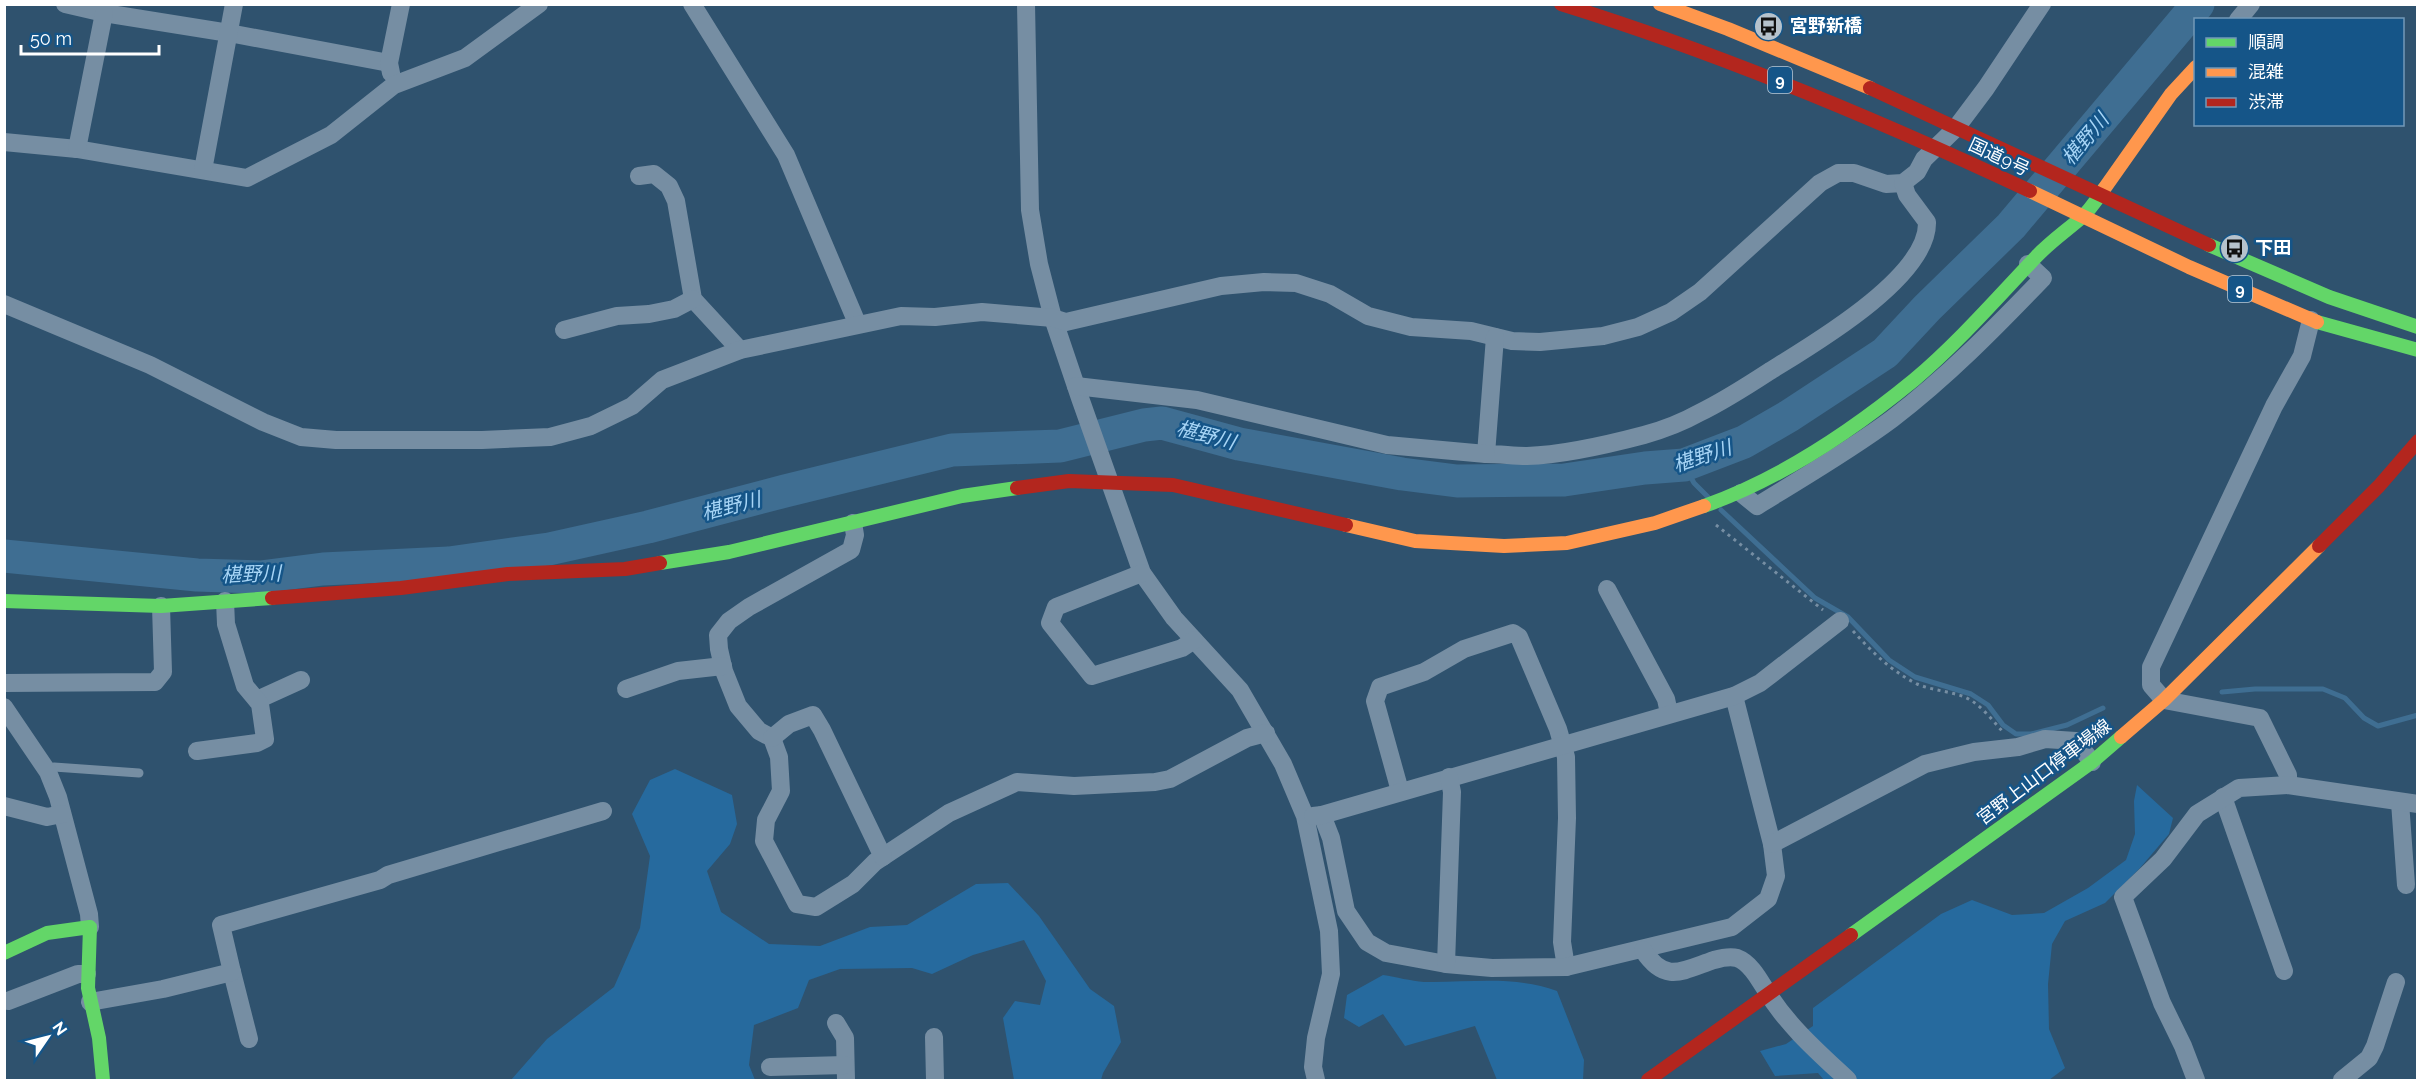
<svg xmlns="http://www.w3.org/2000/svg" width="2422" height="1085" viewBox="0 0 2422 1085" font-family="Raleway,'Noto Sans JP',sans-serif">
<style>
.green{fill:#266a9e}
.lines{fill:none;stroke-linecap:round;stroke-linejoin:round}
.stream{stroke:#3f6e92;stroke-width:5}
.river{stroke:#3f6e92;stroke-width:33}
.path{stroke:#768ea3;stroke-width:3;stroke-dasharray:3 4.5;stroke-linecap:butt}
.lane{stroke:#768ea3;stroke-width:9}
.street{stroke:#768ea3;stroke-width:18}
.fast{stroke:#63d668;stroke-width:14}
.slow{stroke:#ff974d;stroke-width:14}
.jam{stroke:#b3261e;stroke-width:14}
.labels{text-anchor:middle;stroke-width:5;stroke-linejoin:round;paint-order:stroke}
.shield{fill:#155588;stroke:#b9ccdb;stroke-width:1.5}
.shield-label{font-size:16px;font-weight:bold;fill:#fff}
.poi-label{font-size:18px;font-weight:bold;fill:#fff;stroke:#155588;text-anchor:start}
.street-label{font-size:18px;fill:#fff;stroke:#155588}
.water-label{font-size:20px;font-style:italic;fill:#a7d5f6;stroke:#155588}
</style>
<rect width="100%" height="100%" fill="#2f526e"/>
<g class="green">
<polygon points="675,769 732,795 737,824 730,844 707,871 721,912 769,944 820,946 870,927 907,925 976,884 1008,883 1039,916 1090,989 1114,1006 1121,1042 1103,1073 1101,1080 1014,1080 1003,1018 1015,1001 1040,1005 1046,981 1024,940 973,955 932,974 912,968 840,969 809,980 798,1008 754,1025 749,1065 755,1080 511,1080 547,1039 614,987 640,928 650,856 632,814 650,780"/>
<polygon points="2137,785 2173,818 2169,834 2140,868 2105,903 2065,921 2052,944 2048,984 2049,1029 2065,1068 2049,1080 1824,1080 1818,1073 1775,1076 1760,1051 1786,1044 1813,1026 1813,1008 1941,914 1972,900 2012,915 2044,913 2088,888 2126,860 2135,834 2134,801"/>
<path d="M1383,975C1396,977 1411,981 1424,982C1469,983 1514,975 1557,991L1584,1060L1583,1080H1497L1475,1026L1405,1046L1383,1014L1359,1027L1344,1018L1347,995Z"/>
</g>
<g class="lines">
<g class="stream">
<polyline points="1684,465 1694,483 1708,497"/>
<polyline points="1721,510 1815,598 1848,617 1889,660 1915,677 1971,694 1988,705 2003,725 2016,734 2031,734 2067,725 2103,708"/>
<polyline points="2222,692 2255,689 2323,689 2345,698 2364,718 2378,726 2418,715"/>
</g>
<polyline class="river" points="4,556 197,575 260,577 323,569 449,563 549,549 648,527 785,491 952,450 1060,446 1144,425 1162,423 1239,444 1402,474 1457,481 1564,480 1645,468 1684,465 1744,442 1789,416 1885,353 1927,308 2011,226 2198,4"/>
<g class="path">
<polyline points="1716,525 1823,610"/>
<path d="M1853,631C1872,652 1891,671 1917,684C1931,690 1947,691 1962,696C1979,702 1991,719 2003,732"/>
</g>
<polyline class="lane" points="48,772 54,767 139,773"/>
<g class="street">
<polyline points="65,4 104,13 229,33 389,63"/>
<polyline points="692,4 786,155 857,323"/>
<polyline points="1026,4 1030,210 1039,264 1053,318 1080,398 1142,573 1174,618 1240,690 1283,764 1305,816 1329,931 1331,974 1316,1038 1313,1067 1316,1080"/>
<polyline points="2238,20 2251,4"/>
<polyline points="391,73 389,63 401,4"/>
<polyline points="4,142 77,149 247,178 331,135 394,85 465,58 539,4"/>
<polyline points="77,149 104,13"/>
<polyline points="203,170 234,4"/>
<polyline points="639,176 654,174 669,186 676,201 693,299 740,350"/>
<polyline points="4,304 150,365 263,422 301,437 336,440 482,440 550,437 591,426 632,406 662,380 740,350 901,316 935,317 982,312 1053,318 1066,322 1221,286 1264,282 1296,283 1330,294 1368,316 1411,327 1471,331 1512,341 1540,342 1603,336 1638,327 1671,312 1700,292 1820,183 1838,173 1854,173 1886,184 1903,183 1917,172 1924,159 1956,128 1986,88 2042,4"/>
<polyline points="564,330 617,316 649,314 674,309 693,299"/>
<path d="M1495,337L1486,454C1500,454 1514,456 1527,456C1561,455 1610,444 1644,435C1662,430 1683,422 1699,413C1724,401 1747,386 1770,371C1812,345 1929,277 1927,222L1907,195L1903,183"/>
<polyline points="1076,386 1197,400 1387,445 1486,454"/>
<path d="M1741,493L1757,506C1802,478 1849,451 1892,419C1947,377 1995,328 2043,278L2028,264"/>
<polyline points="853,523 855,535 851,550 749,607 729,621 718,635 719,649 724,671 738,706 759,731 772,738 779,757 781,791 766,820 764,841 797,904 816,907 853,884 875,862 949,813 1017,782 1074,786 1155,782 1170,779 1247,738 1266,733"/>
<polyline points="1142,573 1056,607 1050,623 1092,676 1182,648 1194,640"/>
<polyline points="1607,589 1666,699 1669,713"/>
<polyline points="4,683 155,682 163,672 161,606"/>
<polyline points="626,689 678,671 723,666"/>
<polyline points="257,700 301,680"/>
<polyline points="4,707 48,772 58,797 89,914 90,927"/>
<polyline points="772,738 789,724 813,715 822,730 883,857"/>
<polyline points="197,751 257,743 265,739 260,704 245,686 226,624 225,601"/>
<polyline points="2288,785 2288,775 2260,718 2164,700 2151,685 2151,667 2274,406 2302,356 2311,320"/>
<polyline points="1400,791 1375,701 1380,687 1424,672 1464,649 1513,633 1519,637 1558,729 1566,757 1567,818 1562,942 1566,967"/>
<polyline points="2223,797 2284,971"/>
<polyline points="2400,802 2406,885"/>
<polyline points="4,806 47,817 62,814"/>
<polyline points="1322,815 1331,838 1346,911 1367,942 1386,953 1446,964 1492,968 1566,967 1732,927 1768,899 1776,876 1772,844 1734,696"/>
<polyline points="1313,816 1322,815 1734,696 1760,683 1840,621"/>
<polyline points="1772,844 1925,764 1974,752 2018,747 2045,739 2076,741 2092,762"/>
<path d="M1643,950C1665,984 1682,971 1714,960C1721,958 1730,956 1737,958C1751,963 1760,981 1767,992C1788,1026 1819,1053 1848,1080"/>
<polyline points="1446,964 1452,792 1449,777"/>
<polyline points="232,972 249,1039"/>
<polyline points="8,1001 78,974 87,974"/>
<polyline points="90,1002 163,989 232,972 221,925 380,880 388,875 603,811"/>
<polyline points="836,1023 845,1038 846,1080"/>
<polyline points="934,1037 935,1080"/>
<polyline points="770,1067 845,1065"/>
<polyline points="2196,1080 2183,1046 2162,1003 2123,897 2163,859 2197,814 2239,788 2288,785 2418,804"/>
<polyline points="2342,1080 2369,1058 2375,1046 2396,982"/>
</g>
<g class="fast">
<polyline points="2209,245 2329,297 2418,327"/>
<polyline points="2317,322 2418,350"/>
<path d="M1704,506C1778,480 1853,430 1914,380C1958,343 1997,298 2036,257C2050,242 2066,231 2081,218C2090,210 2097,199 2104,189"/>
<polyline points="660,563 729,552 962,496 1017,488"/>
<polyline points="4,601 161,606 272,598"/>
<polyline points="1851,935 2092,762 2121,737"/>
<polyline points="4,953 47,933 90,927 88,988 99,1038 103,1080"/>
</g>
<g class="slow">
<polyline points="1660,4 1728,29 1870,88"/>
<polyline points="2104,189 2171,94 2196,67"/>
<polyline points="2030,191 2189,267 2317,322"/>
<polyline points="1346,525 1415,541 1504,546 1567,543 1655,523 1704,506"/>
<polyline points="2121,737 2164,700 2319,546"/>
</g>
<g class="jam">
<path d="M1561,4C1722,54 1877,119 2030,191"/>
<polyline points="1870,88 2209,245"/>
<polyline points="1017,488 1069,481 1173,485 1346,525"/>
<polyline points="2319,546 2379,486 2418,441"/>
<polyline points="272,598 401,588 508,574 625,569 660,563"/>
<polyline points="1648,1080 1851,935"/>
</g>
</g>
<defs>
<symbol id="bus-disc" viewBox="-11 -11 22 22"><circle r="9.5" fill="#b6c2cc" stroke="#155588"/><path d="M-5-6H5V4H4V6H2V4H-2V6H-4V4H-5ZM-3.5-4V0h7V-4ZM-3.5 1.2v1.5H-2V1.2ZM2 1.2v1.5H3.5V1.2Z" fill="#111"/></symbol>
</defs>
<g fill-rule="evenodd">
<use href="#bus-disc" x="1752" y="10" width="33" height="33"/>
<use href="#bus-disc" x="2218" y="232" width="33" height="33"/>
</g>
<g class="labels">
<g class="shield">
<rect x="1768" y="67" width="24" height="26" rx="4.5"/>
<rect x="2228" y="276" width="24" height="26" rx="4.5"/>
</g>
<g class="shield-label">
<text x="1780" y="86">9</text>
<text x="2240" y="295">9</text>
</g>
<g class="poi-label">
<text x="1790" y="32">宮野新橋</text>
<text x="2255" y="254">下田</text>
</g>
<g class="street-label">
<text transform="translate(1999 157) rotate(25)" y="6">国道9号</text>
<text transform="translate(2044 772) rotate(-37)" y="6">宮野上山口停車場線</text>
</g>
<g class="water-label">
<text transform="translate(2085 139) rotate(-50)" y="7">椹野川</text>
<text transform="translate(1206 435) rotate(15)" y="7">椹野川</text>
<text transform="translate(1702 456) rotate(-18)" y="7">椹野川</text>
<text transform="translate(731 506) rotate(-14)" y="7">椹野川</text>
<text transform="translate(251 574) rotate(-2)" y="7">椹野川</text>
</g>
</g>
<rect width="2422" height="1085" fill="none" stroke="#ffffff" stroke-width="12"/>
<rect x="2194" y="18" width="210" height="108" fill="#155588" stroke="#7399b8" stroke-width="1.5"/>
<rect x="2206" y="38" width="30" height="9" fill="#63d668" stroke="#7399b8" stroke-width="1.5"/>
<text x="2248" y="48" font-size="18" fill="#ffffff">順調</text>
<rect x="2206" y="68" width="30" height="9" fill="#ff974d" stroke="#7399b8" stroke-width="1.5"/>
<text x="2248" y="78" font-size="18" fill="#ffffff">混雑</text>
<rect x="2206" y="98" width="30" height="9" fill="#b3261e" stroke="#7399b8" stroke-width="1.5"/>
<text x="2248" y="108" font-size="18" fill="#ffffff">渋滞</text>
<g transform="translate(48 1037) rotate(55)" stroke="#155588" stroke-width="4.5" paint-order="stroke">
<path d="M0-4.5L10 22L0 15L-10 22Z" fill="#ffffff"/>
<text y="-9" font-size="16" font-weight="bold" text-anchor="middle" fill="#ffffff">N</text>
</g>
<path d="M21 45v9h138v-9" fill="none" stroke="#ffffff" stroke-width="3"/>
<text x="30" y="45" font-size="18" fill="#ffffff" stroke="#155588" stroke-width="4.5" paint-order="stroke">50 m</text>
</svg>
